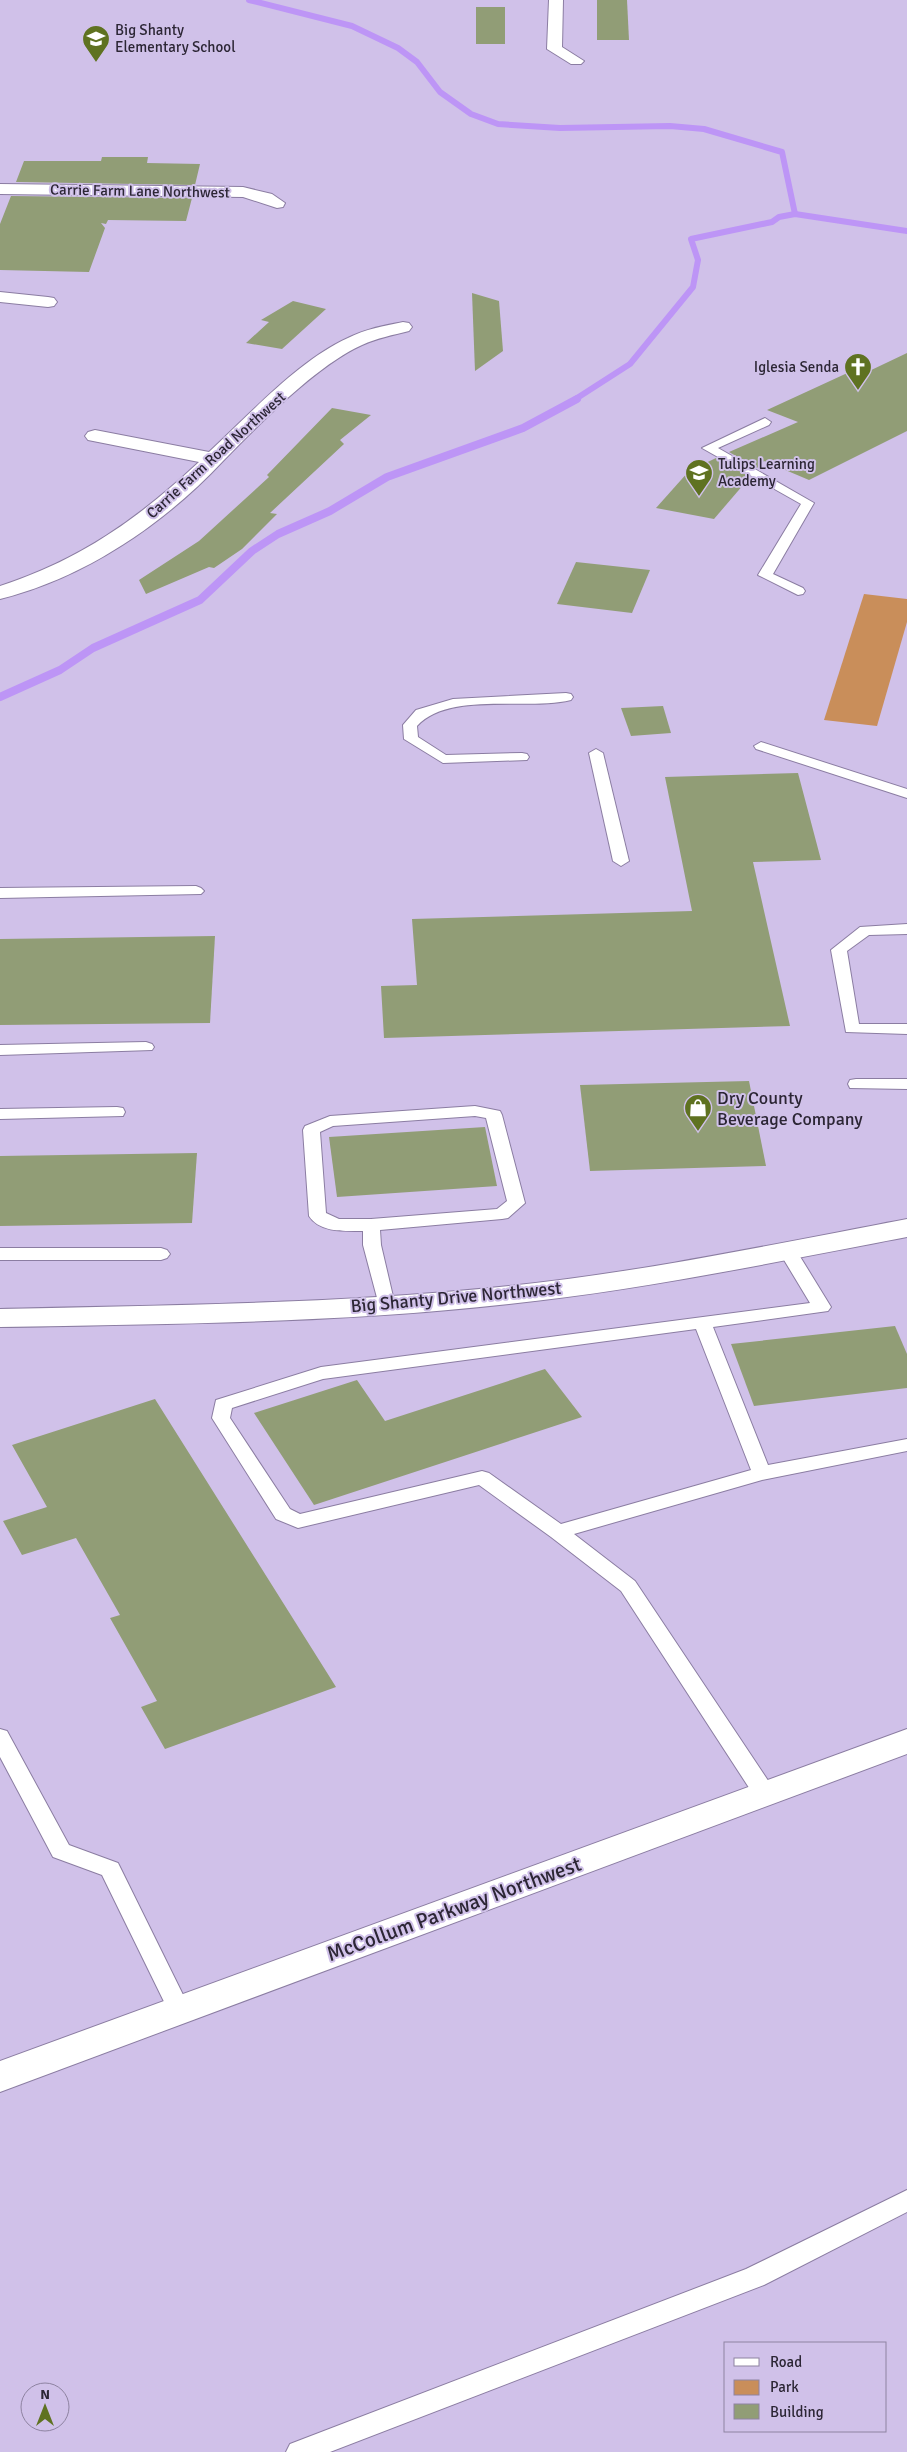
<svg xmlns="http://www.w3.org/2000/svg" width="907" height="2452" viewBox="0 0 907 2452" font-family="Signika,sans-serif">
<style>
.green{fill:#c98e5a}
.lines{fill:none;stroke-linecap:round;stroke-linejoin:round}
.stream-far1{stroke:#bd95f6;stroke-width:6}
.stream{stroke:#bd95f6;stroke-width:8}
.building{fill:#919d76}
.service-casing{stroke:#8b7da2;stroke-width:2}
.minor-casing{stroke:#8b7da2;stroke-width:2}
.tertiary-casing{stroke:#8b7da2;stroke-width:2}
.primary-casing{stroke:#8b7da2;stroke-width:2}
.service{fill:#fff;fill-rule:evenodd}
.minor{fill:#fff;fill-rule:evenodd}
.tertiary{fill:#fff;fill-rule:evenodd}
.primary{fill:#fff;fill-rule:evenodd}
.labels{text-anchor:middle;stroke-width:4;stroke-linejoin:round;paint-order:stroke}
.far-poi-label{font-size:15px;fill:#2c2635;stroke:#d0c1e9;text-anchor:start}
.far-street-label{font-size:15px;fill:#2c2635;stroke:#d0c1e9}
.poi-label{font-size:18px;fill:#2c2635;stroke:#d0c1e9;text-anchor:start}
.street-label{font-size:18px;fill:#2c2635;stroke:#d0c1e9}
.near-street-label{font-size:21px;fill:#2c2635;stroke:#d0c1e9}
</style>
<rect width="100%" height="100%" fill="#d0c1e9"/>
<polygon class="green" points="864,594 907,599 907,622 877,726 824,720"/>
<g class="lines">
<g class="stream-far1">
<polyline points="249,0 352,26 398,48 417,62 440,92 471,114 498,124 560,128 670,126 704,129 782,152 795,214"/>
<polyline points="574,400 630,364 693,287 698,260 691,239 772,222 779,217 795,214 907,231"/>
</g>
<polyline class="stream" points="0,697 60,670 93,648 200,600 252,551 278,534 330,511 387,477 523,428 577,399"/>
</g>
<g class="building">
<polygon points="597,0 627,0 629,40 597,40"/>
<rect x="476" y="7" width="29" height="37"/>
<polygon points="102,157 148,157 147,163 200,164 195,185 16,182 24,161 101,161"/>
<polygon points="11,196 192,198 186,221 108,220 106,224 101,223 105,228 89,272 0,270 0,224"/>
<polygon points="472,293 499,301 503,351 475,371"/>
<polygon points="293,301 326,309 282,349 246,343 269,322 261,320"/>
<polygon points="907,353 907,431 809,480 764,461 757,468 729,452 798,422 767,410 856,369 865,373"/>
<polygon points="332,408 371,415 340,440 344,444 270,513 277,514 242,549 214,568 209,567 146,594 139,580 199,541 269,477 267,475"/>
<polygon points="716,458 750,477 714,519 656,508 689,471"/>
<polygon points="576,562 650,570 632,613 557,604"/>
<polygon points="663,706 671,733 631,736 621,708"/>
<polygon points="798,773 821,860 753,862 790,1026 384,1038 381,986 417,985 412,919 692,911 665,777"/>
<polygon points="215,936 210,1023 0,1025 0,939"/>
<polygon points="749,1081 766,1166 590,1171 580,1085"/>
<polygon points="485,1127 497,1186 337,1197 329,1137"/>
<polygon points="197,1153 192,1223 0,1226 0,1156"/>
<polygon points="895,1326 907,1354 907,1388 754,1406 731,1344"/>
<polygon points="545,1369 582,1417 314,1505 254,1413 357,1380 385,1421"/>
<polygon points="155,1399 336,1687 165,1749 141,1707 157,1701 110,1618 120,1615 76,1538 22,1555 3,1521 47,1507 12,1445"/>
</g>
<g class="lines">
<defs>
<g id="service">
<polygon points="765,418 771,422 769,425 718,448 814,503 773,574 803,588 805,591 803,594 798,595 758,575 801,504 702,448"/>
<path d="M566,693L571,694L573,697L571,700C527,711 449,691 417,726L418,737L446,755L522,753L527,754L529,757L527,760L443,763L404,739L403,725L416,710L453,699Z"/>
<polygon points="761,742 907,789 907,798 756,749 754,746"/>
<polygon points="596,749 603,753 629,861 621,866 613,861 589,753"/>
<polygon points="196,886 201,888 204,891 201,894 0,898 0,888"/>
<polygon points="907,924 907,934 869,935 847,951 859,1024 907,1024 907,1034 846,1032 831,950 860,927"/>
<polygon points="146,1042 152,1044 154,1047 152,1050 0,1055 0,1045"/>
<polygon points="856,1079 907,1079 907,1089 850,1088 848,1084 850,1080"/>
<path d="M475,1106L500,1111L502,1115L525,1203L508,1218L502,1219L380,1230L381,1245L395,1305L392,1309H380L363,1245V1231C345,1231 320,1233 309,1216L303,1130L305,1126L330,1116ZM475,1116L486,1118L507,1201L497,1209L371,1219H339L326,1213L320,1132L333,1126Z"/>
<polygon points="117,1107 123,1108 125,1112 123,1116 0,1119 0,1109"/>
<path d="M787,1244L793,1246L796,1250L831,1307L828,1311L713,1327L768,1465L907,1439V1451L762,1480L574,1534L635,1581L773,1788L776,1794L773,1800L765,1802L757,1800L621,1591L551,1537L479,1485L298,1528L276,1519L212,1418L216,1400L321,1367L810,1303L778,1250L781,1246ZM696,1329L751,1470L561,1524L489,1473L482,1471L300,1514L290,1509L230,1418L232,1408L323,1379Z"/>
<polygon points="0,1248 161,1248 167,1250 170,1254 167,1258 161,1260 0,1260"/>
<polygon points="0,1729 7,1731 69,1845 118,1863 191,2011 188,2018 180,2020 172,2018 102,1875 53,1857 0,1757"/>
<polygon points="907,2190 907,2212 764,2285 330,2452 286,2452 290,2444 746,2269"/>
</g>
<g id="minor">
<polygon points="549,0 563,0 562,47 584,61 581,64 571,64 547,49"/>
<polygon points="0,184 243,187 272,194 285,203 283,207 277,208 243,197 0,194"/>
<polygon points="0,292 48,297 54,298 57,302 54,306 48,307 0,302"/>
<path d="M403,322L409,323L412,327L409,331C393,335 377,338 362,345C317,365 258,425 223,461C164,524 85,578 0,599V586C80,560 138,519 199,462L88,440L85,436L88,432L95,430L209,452C249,415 299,360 348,338C365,329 384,326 403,322Z"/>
</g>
<path id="tertiary" d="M907,1219V1237C775,1262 643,1290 509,1304C340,1323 170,1324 0,1327V1309C170,1305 340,1304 509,1286C643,1272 775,1244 907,1219Z"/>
<polygon id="primary" points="907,1729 907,1754 0,2092 0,2061"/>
</defs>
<use href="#service" class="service-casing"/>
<use href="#minor" class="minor-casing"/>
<use href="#tertiary" class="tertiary-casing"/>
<use href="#primary" class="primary-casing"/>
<use href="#service" class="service"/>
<use href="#minor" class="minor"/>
<use href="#tertiary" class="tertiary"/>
<use href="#primary" class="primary"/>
</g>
<defs>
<symbol id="school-pin" viewBox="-11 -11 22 30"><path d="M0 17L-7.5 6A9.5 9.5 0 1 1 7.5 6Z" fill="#5f7221" stroke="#d0c1e9"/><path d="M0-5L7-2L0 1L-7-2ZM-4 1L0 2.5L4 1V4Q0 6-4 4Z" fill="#fff"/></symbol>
<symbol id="church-pin" viewBox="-11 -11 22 30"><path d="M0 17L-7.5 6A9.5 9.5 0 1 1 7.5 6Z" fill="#5f7221" stroke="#d0c1e9"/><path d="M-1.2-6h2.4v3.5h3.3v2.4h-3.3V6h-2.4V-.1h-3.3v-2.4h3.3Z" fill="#fff"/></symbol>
<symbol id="shop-pin" viewBox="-11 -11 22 30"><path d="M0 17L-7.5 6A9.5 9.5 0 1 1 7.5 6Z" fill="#5f7221" stroke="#d0c1e9"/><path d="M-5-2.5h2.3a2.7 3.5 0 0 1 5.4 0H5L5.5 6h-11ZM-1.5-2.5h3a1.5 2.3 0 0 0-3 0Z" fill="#fff"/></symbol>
</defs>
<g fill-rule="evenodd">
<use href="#school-pin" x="80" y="23" width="32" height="43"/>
<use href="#church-pin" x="842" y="351" width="32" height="43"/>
<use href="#school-pin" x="683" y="457" width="32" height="43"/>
<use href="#shop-pin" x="682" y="1092" width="32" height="43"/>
</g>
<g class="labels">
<g class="far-poi-label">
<text x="115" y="35">Big Shanty<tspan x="115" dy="17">Elementary School</tspan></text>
<text x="839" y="372" text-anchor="end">Iglesia Senda</text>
<text x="718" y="469">Tulips Learning<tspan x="718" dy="17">Academy</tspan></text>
</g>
<g class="far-street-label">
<text transform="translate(140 191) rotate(1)" y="5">Carrie Farm Lane Northwest</text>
<text transform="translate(216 455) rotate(-42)" y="5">Carrie Farm Road Northwest</text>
</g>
<g class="poi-label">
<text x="717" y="1104">Dry County<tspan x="717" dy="21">Beverage Company</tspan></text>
</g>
<g class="street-label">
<text transform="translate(456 1297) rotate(-5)" y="6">Big Shanty Drive Northwest</text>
</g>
<g class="near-street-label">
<text transform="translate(454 1909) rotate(-20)" y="7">McCollum Parkway Northwest</text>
</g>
</g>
<rect x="724" y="2342" width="162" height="90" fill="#d0c1e9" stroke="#8e83a1"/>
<rect x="734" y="2358" width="25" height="8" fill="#ffffff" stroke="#8e83a1"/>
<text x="770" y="2367" font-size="15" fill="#2c2635">Road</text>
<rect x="734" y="2380" width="25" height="15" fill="#c98e5a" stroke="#8e83a1"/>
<text x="770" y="2392" font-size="15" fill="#2c2635">Park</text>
<rect x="734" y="2404" width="25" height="15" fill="#919d76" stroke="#8e83a1"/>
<text x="770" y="2417" font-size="15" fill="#2c2635">Building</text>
<g transform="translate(45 2407)"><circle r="24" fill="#d0c1e9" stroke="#8e83a1"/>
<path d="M0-4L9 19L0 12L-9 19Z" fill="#5f7221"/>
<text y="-8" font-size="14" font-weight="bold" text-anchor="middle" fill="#2c2635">N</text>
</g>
</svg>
